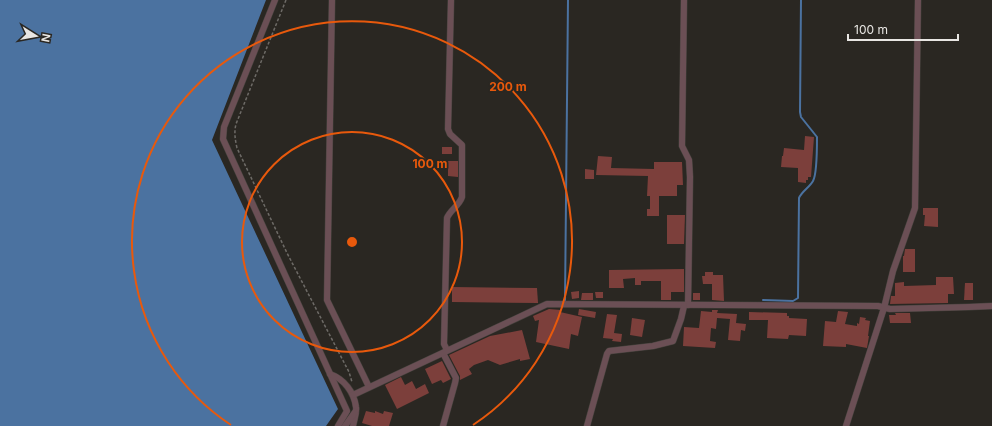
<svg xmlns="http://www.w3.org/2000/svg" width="992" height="426" viewBox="0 0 992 426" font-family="Inter,sans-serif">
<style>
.water{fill:#4b72a0}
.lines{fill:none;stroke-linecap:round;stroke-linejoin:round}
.stream{stroke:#4b72a0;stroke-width:2}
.building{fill:#7c3f3b}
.street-casing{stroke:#45423d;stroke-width:7}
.path{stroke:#6e6b67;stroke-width:1.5;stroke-dasharray:3 2;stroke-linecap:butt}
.street{stroke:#6b4f55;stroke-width:6}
.ring{fill:none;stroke:#e8590c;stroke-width:2}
.centre{fill:#e8590c;stroke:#2a2722;stroke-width:2}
.ring-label{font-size:12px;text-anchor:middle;font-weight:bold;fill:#e8590c;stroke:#2a2722;stroke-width:3.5;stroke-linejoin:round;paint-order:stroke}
</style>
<rect width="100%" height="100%" fill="#2a2722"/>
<polygon class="water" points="0,0 266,0 212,140 338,409 326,426 0,426"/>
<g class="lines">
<g class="stream">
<path d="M763,300L793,301L798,298L799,198C802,191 809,188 813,181C817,174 817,146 817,137L801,117L800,112L801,0"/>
<polyline points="565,301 568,0"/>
</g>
</g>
<g class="building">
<polygon points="805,136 814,137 811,177 808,177 808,180 806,180 806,183 798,182 798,168 781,167 782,156 783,156 784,148 804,150"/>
<rect x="442" y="147" width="10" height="7"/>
<polygon points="598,156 612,157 611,168 654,169 654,162 682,162 683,185 677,185 677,196 659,196 659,216 647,216 647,209 650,209 650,196 647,196 648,176 596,175"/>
<polygon points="448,161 458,161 458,177 448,176"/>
<polygon points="585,169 594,170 594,179 585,179"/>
<polygon points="923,208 938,208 938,227 924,226 925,215 923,215"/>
<polygon points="667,215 685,215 684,244 667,244"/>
<polygon points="905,249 915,249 915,272 903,272 903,256 904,256"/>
<polygon points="684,269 684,292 671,292 671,300 661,300 661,281 641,281 641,285 635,285 635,278 623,279 624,288 609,288 609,270"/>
<polygon points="705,272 713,272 713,275 723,275 724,301 712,300 712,284 703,284 702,276 705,276"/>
<polygon points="936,277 953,277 954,294 948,294 948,303 890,304 891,296 895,296 895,283 904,282 904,286 936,285"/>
<polygon points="965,283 973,283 973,300 964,300"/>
<polygon points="452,287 537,288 538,303 452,302"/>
<polygon points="579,291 579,298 572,299 571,292"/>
<polygon points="595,292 603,292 603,298 596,298"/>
<polygon points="582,293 593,293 593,300 581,300"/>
<rect x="693" y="293" width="7" height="7"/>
<polygon points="549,309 561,310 560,312 582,317 578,336 571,334 569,349 536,342 539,320 535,321 533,316"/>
<polygon points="579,309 596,312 595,318 578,315"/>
<polygon points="712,310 718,310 717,313 737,314 736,323 746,324 745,331 741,330 740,341 728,340 730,319 717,318 716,329 711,328 710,341 716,342 715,348 683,346 684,327 699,328 701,311 712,312"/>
<polygon points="838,311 848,312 845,324 857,326 857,323 859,324 860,317 866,318 865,320 870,321 868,336 869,336 867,348 846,344 846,347 823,346 825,321 836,322"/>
<polygon points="749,312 787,313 787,316 789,316 789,318 807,319 806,336 789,335 788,339 767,338 768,320 749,320"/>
<polygon points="895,313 910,313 911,323 890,323 889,315 896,315"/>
<polygon points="607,314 617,315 614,333 622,334 621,342 612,341 613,339 603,338"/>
<polygon points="632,318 645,320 642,337 630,335"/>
<polygon points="522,330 530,359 520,361 520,359 500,365 488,360 474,365 469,369 472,374 460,380 460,376 449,355 490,336"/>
<polygon points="442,361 451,379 443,383 441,380 432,384 425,369"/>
<polygon points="401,377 405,385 412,381 416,389 425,384 429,393 397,409 385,385"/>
<polygon points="366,411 375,413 375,411 383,414 384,411 393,413 389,426 372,426 362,423"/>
</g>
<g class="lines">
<defs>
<g id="street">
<polyline points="275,0 224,127 223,139 347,411 338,426"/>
<polyline points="332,0 327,300 369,387"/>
<polyline points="684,0 682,146 689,160 690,177 688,305"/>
<path d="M447,350L444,344L447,218C450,210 459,206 462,197V145L450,134L448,129L451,0"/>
<polyline points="443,353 456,378 455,383 443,426"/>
<path d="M330,374C344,379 354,392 356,407C357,413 354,420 353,426"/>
<polyline points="353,395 547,304 878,306 890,309 969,307 992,306"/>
<polyline points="345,426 355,412"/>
<polyline points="587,426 607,354 609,351 653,346 673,341 681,319 684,306"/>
<polyline points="846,426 884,308 893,271 915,208 918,0"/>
</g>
</defs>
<use href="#street" class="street-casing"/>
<path class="path" d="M286,0L236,124C234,132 235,139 237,148L287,253L349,372L352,382"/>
<use href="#street" class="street"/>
</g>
<g class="ring">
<circle cx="352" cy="242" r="110"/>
<path d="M231 425A220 220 0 1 1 473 425"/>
</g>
<circle cx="352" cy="242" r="6" class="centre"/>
<g class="ring-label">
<text x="508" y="91">200 m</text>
<text x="430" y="168">100 m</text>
</g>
<g transform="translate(36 36) rotate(101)" stroke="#2a2722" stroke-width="3" paint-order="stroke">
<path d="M0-3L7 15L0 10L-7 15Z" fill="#e8e6e3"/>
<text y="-6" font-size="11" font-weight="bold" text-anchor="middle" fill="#e8e6e3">N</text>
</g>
<path d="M848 34v6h110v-6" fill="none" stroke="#e8e6e3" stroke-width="2"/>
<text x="854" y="34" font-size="12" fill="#e8e6e3" stroke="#2a2722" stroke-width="3" paint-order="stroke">100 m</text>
</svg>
